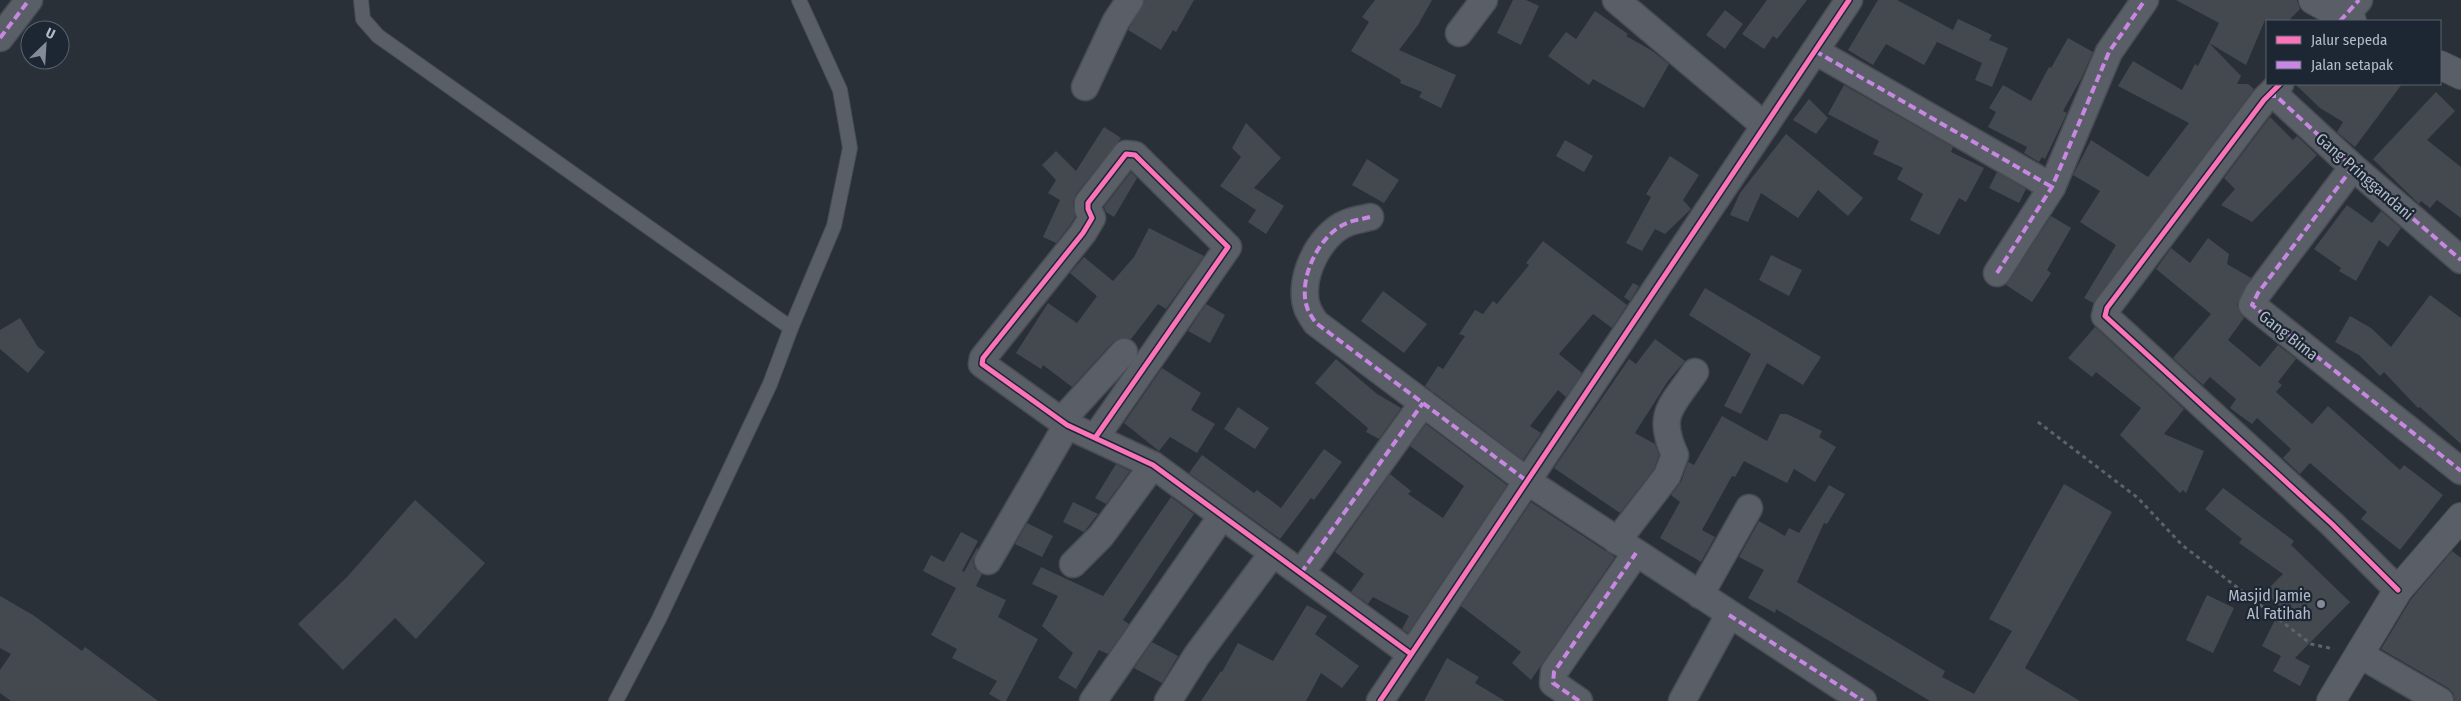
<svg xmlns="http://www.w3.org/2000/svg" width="2461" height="701" viewBox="0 0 2461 701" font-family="'Fira Sans Condensed',sans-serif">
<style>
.building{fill:#444950}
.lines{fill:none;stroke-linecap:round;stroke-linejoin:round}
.service-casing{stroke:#484c53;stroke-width:16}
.minor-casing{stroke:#484c53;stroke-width:29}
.tertiary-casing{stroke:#484c53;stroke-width:30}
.path{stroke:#5d636a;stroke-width:3;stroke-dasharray:4 4;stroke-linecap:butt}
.service{stroke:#5a5e66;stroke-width:14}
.minor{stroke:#5a5e66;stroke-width:26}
.tertiary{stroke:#5a5e66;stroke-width:28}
.quiet{stroke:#c787e3;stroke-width:4;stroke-dasharray:8 4;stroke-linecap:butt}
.cycleway-casing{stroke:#1d2633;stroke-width:8}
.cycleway{stroke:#fb73b8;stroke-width:5}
.poi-dot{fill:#848b96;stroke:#1d2633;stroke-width:2}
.labels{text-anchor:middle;stroke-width:4.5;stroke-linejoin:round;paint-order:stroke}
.street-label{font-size:16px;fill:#b4bcc9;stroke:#1d2633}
.poi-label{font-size:16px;fill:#b4bcc9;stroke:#1d2633;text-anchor:end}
</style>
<rect width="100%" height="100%" fill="#2a3038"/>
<g class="building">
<polygon points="1145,0 1194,0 1176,32 1173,30 1161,50 1128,30"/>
<polygon points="1375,0 1432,0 1418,25 1399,50 1456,75 1441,108 1419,97 1422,92 1400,83 1401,80 1351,51 1369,22 1362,17"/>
<polygon points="1513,0 1526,0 1539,6 1521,45 1497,33"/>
<polygon points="1767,0 1807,0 1777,39 1773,36 1764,49 1742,34"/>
<polygon points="1878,0 1897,0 1953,30 1958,19 1992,35 1989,40 2008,48 1992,87 1975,80 1982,63 1937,42 1924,65 1886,44 1873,65 1848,50"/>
<polygon points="2176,0 2297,0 2300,9 2288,21 2265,20 2246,65 2209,43 2241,76 2237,84 2248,84 2254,89 2093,303 2084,298 2116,245 2080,222 2100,191 2073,175 2091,140 2148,177 2189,123 2118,86 2133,61 2182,90 2195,64 2198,66 2219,23"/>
<polygon points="1725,10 1743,24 1725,49 1706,35"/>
<polygon points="1595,11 1628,34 1626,36 1651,50 1669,64 1644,108 1593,79 1589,85 1548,56 1566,32 1576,39"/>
<polygon points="2068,38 2093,52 2082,77 2063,111 2067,113 2045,159 2042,157 2039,162 2024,153 2027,147 1988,127 1996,112 1989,108 2003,85 2031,101 2049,67 2051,68"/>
<polygon points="2295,84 2402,84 2355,147 2337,132 2343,122 2320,108"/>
<polygon points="1844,85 1953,147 1951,152 1984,168 1966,202 1959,198 1939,235 1910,220 1923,194 1897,179 1903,168 1873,154 1879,141 1828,114"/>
<polygon points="2436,92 2455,111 2427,140 2461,167 2461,218 2437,200 2430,208 2421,201 2419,204 2373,159"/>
<polygon points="1809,99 1828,118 1816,134 1793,120"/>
<polygon points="2270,117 2293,140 2297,136 2317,155 2252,222 2221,205 2235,189 2224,178"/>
<polygon points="1246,123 1281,158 1254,188 1284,206 1266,234 1248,222 1256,210 1220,186 1241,157 1232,148"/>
<polygon points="1104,127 1121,138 1076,194 1073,203 1075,217 1071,224 1056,243 1043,237 1060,200 1048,193 1056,180 1042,165 1056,151 1076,171"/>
<polygon points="1786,134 1863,198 1848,216 1818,190 1798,218 1761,193 1748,222 1730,215 1740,193"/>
<polygon points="1565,140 1593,156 1584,172 1556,156"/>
<polygon points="1670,156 1699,175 1683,200 1691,209 1665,234 1655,229 1642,251 1626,243 1651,197 1646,194"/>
<polygon points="1367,159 1399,180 1384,203 1352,185"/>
<polygon points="1131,172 1137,178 1114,217 1106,212 1104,207"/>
<polygon points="1997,172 2026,189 2019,203 1989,188"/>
<polygon points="2347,205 2372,223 2381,211 2401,228 2388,247 2379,240 2356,281 2339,271 2341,268 2314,249"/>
<polygon points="2051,216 2071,228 2047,270 2051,273 2032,302 2006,285"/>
<polygon points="1149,228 1204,256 1166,309 1158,304 1131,339 1120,338 1113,342 1072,387 1043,365 1041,369 1016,353 1048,303 1077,323 1097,296 1070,273 1084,257 1113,281 1134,257"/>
<polygon points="2208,238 2229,254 2227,264 2251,278 2237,304 2239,312 2244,318 2228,340 2260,367 2278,345 2296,359 2278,382 2282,385 2276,392 2312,424 2328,406 2400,470 2404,465 2443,495 2400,550 2361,519 2367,512 2310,463 2300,474 2283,458 2291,449 2257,418 2252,424 2230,408 2236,399 2210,377 2203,385 2173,358 2211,314 2156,269 2171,248 2190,263"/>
<polygon points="1543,241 1627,305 1612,328 1593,314 1559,354 1582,373 1566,397 1558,390 1530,426 1541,433 1523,460 1425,386 1438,366 1443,369 1465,336 1459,334 1475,310 1483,314 1493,301 1497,304 1529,265 1526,263"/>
<polygon points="1771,255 1802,270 1789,296 1759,280"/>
<polygon points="1633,283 1639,286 1630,301 1624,297"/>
<polygon points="1705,288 1821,357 1803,385 1767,363 1741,414 1724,406 1751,354 1689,315"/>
<polygon points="1383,291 1427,324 1404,353 1361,321"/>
<polygon points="2430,295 2461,318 2461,444 2420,407 2418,408 2384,372 2380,376 2359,355 2335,342 2350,316 2371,328 2391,347"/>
<polygon points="1206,304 1225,315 1210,343 1188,331"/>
<polygon points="20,318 38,347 45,352 28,373 0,349 0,330"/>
<polygon points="2095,327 2184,409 2164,434 2204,451 2186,493 2183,490 2180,493 2120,435 2141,408 2096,372 2092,377 2068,358"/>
<polygon points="1655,339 1685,361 1668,381 1635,433 1655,444 1659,455 1654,469 1620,513 1554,468 1629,359 1636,364"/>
<polygon points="1336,359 1377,394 1401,408 1379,439 1366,432 1368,428 1315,383"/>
<polygon points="1162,368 1201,393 1191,410 1215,424 1197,453 1170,437 1159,451 1124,423"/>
<polygon points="1238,407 1269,428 1255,449 1224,429"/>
<polygon points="1780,414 1787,414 1822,431 1819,437 1836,447 1815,482 1794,469 1787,483 1744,461 1735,477 1732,476 1702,530 1715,537 1701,562 1660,538 1680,502 1671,495 1681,482 1688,462 1694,465 1722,416 1767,441"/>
<polygon points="1426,424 1507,485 1408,633 1402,629 1409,616 1373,597 1368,604 1351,592 1364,574 1335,552 1390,474 1411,491 1408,494 1443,518 1464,486 1410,446"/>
<polygon points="1324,449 1342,462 1314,500 1311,498 1280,539 1189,473 1202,455 1254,493 1257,490 1281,508"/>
<polygon points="1116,464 1130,471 1106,504 1095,498"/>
<polygon points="2064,484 2112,512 2025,668 2080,701 1930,701 1776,609 1775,613 1748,598 1764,570 1739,557 1759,521 1785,536 1789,528 1799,533 1829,485 1845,494 1827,524 1824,523 1797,582 1945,671 1942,677 1974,694 2012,631 1989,619"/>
<polygon points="2223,488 2294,541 2291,545 2350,602 2295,658 2310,666 2300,686 2273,671 2281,656 2262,646 2281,608 2265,592 2283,574 2239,543 2242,539 2205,509"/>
<polygon points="1171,497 1194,514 1123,620 1129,624 1108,654 1099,650 1076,689 1058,678 1073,653 1042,626 1058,596 1032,584 1041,567 1103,596"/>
<polygon points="415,500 485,563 416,639 395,618 343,670 298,624 347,577"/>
<polygon points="1073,502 1098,514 1084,532 1063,522"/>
<polygon points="1531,502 1615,557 1531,680 1512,663 1521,652 1461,606"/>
<polygon points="1027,523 1053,536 1042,557 1015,544"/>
<polygon points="961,532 978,541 962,571 964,572 977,548 978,549 973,561 975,569 982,574 976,586 1006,600 998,617 1038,639 1006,701 1001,701 989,694 997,681 952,658 957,649 931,635 956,588 923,571 931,555 944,562"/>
<polygon points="2452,551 2461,558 2461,701 2455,701 2453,693 2448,688 2381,649 2411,599"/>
<polygon points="2207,595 2234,608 2213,653 2186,640"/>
<polygon points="0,596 33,615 82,651 85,647 158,701 11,701 0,693 0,670 11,654 0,648"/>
<polygon points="1307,605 1327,616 1315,634 1359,666 1342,688 1321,673 1306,701 1201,701 1221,671 1222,672 1238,643 1273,661"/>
<polygon points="1152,642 1178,656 1162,683 1134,668"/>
<polygon points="1447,658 1479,677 1475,683 1505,701 1424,701"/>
</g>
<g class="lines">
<defs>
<g id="service">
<polyline points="361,0 363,19 378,36 791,328"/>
<polyline points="616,701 659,619 770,384 791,328 834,226 850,148 840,90 799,0"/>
</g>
<g id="minor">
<polyline points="1616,0 1765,126"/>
<polyline points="2340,21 2359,0"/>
<polyline points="1459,33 1484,0"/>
<polyline points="0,38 29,0"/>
<polyline points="1815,51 2052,187"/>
<polyline points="2280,84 2264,100 2107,308 2105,316 2332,524 2398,590"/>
<polyline points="1085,87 1116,21 1130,0"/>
<polyline points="2268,96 2276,96 2353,167 2461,260"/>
<polyline points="2353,167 2258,293 2252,305 2461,471"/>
<path d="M1370,217C1362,219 1354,220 1347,223C1319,234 1296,281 1308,310C1310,314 1313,319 1316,323L1527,481L1863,701"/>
<polyline points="1997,273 2052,187 2109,52 2145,0"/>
<polyline points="1061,421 1124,352"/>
<polyline points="1095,438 1228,247 1135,155 1126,154 1088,203 1088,209 1092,218 1083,233 983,358 982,364 1067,425 1153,465 1411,654"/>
<path d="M1617,541L1667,476L1675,455C1656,414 1672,406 1695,372"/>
<polyline points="988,561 1067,425"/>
<polyline points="1073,564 1101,536 1153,465"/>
<polyline points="1301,573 1423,403"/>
<polyline points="1700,595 1749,508"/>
<polyline points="2359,654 2440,701"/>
<polyline points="1093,701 1222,516"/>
<polyline points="1168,701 1197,655 1273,553"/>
<polyline points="1380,701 1849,0"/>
<polyline points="1579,701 1553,683 1554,672 1636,553"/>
<polyline points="1682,701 1729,615"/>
</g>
<g id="tertiary">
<polyline points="2313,0 2352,21"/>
<polyline points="2440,65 2461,75"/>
<polyline points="2331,701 2398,590 2461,517"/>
</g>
</defs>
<use href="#service" class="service-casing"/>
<use href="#minor" class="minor-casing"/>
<use href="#tertiary" class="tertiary-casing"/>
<polyline class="path" points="2038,422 2138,498 2182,545 2311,644 2334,649"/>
<use href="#service" class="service"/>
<use href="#minor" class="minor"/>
<use href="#tertiary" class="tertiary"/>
<g class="quiet">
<polyline points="2340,21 2359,0"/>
<polyline points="0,38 29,0"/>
<polyline points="1815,51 2052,187"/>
<polyline points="2268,96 2276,96 2353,167 2461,260"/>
<polyline points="2353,167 2258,293 2252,305 2461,471"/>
<path d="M1370,217C1362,219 1354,220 1347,223C1319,234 1296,281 1308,310C1310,314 1313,319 1316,323L1527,481"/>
<polyline points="1997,273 2052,187 2109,52 2145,0"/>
<polyline points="1301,573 1423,403"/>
<polyline points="1729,615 1863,701"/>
<polyline points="1579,701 1553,683 1554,672 1636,553"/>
</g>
<defs>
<g id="cycleway">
<polyline points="2280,84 2264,100 2107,308 2105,316 2332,524 2398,590"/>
<polyline points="1095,438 1228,247 1135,155 1126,154 1088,203 1088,209 1092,218 1083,233 983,358 982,364 1067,425 1153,465 1411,654"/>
<polyline points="1380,701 1849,0"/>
</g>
</defs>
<use href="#cycleway" class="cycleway-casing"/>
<use href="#cycleway" class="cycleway"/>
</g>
<circle class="poi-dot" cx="2321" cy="604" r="5"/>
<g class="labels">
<g class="street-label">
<text transform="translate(2365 176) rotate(41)" y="6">Gang Pringgandani</text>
<text transform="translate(2289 335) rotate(38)" y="6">Gang Bima</text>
</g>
<g class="poi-label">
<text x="2311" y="601">Masjid Jamie<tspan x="2311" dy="18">Al Fatihah</tspan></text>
</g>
</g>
<rect x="2266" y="20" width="175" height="65" fill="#1d2633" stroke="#59626f"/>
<rect x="2276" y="36" width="25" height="8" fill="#fb73b8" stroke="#59626f"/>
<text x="2311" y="45" font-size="15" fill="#b4bcc9">Jalur sepeda</text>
<rect x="2276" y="61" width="25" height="8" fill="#c787e3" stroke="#59626f"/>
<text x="2311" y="70" font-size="15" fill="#b4bcc9">Jalan setapak</text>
<g transform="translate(45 45) rotate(25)"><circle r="24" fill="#1d2633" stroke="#59626f"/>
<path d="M0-4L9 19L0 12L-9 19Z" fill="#848b96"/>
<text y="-8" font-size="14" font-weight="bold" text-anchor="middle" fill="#b4bcc9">U</text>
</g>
</svg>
